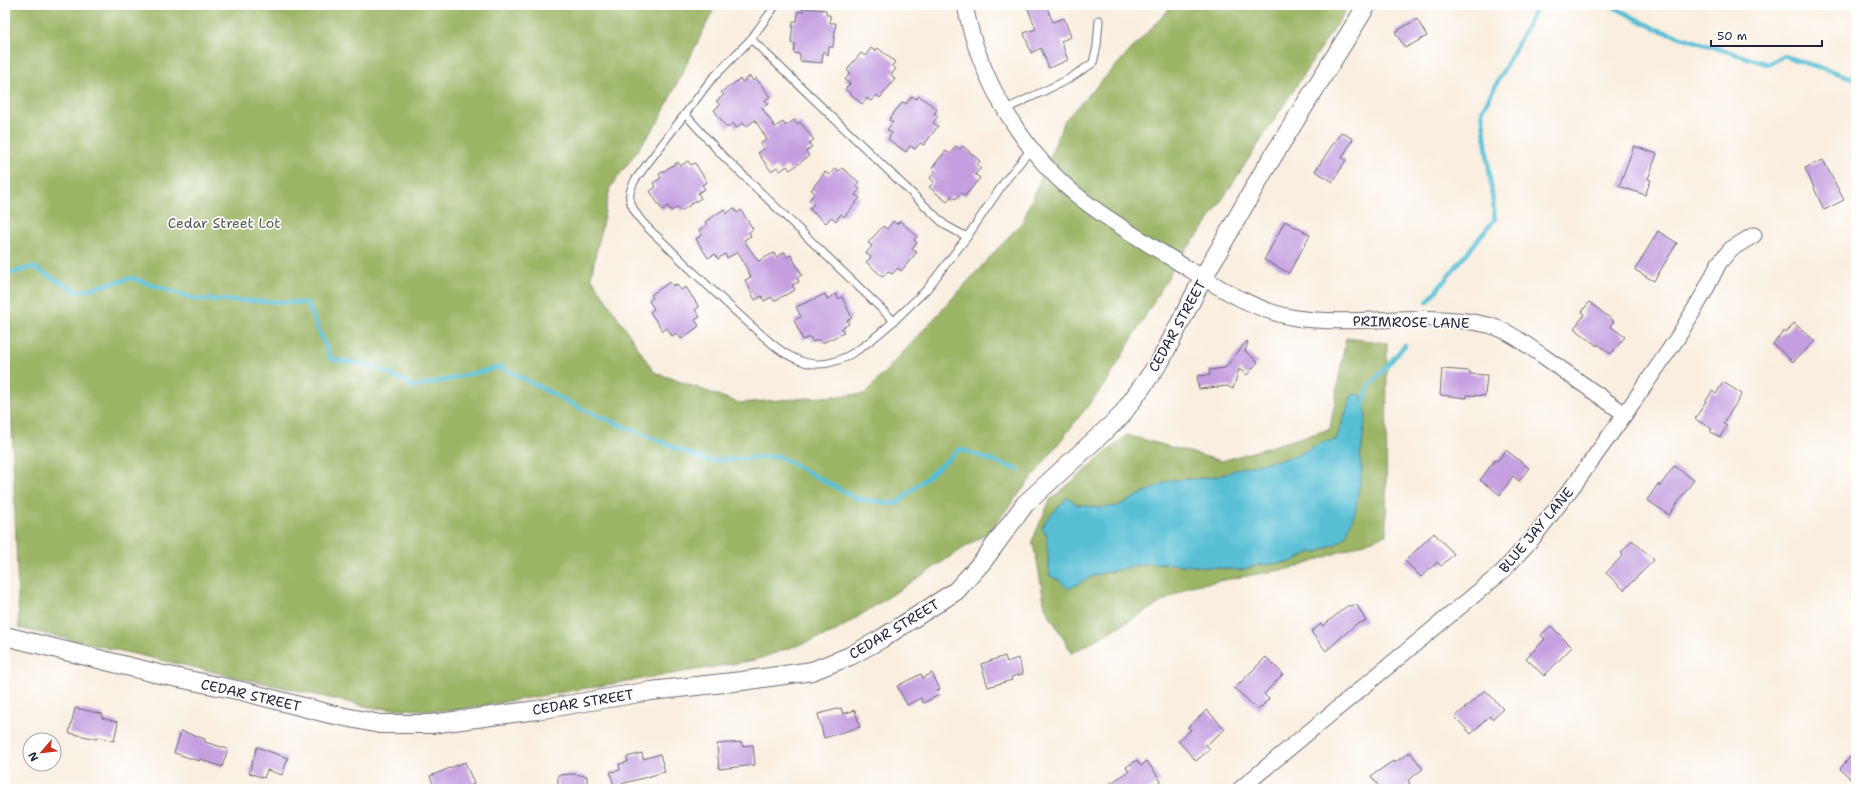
<svg xmlns="http://www.w3.org/2000/svg" width="1861" height="794" viewBox="0 0 1861 794" font-family="'Shantell Sans',sans-serif">
<style>
.forest{fill:#9cb566;stroke:#5f6c50;fill-rule:evenodd}
.water{fill:#58bfd5;stroke:#3d7088}
.lines{fill:none;stroke-linecap:round;stroke-linejoin:round}
.stream{stroke:#58bfd5;stroke-width:4.5}
.building{fill:#c49fe0}
.service-casing{stroke:#6d6974;stroke-width:9}
.minor-casing{stroke:#6d6974;stroke-width:17}
.tertiary-casing{stroke:#6d6974;stroke-width:20}
.service{stroke:#fff;stroke-width:7}
.minor{stroke:#fff;stroke-width:15}
.tertiary{stroke:#fff;stroke-width:18}
.labels{text-anchor:middle;stroke-width:3.5;stroke-linejoin:round;paint-order:stroke}
.park-label{font-size:14px;fill:#53574c;stroke:#fff}
.street-label{font-size:14px;fill:#22223b;stroke:#fff}
</style>
<rect width="100%" height="100%" fill="#fff"/>
<filter id="ink" filterUnits="userSpaceOnUse"><feTurbulence type="fractalNoise" baseFrequency=".025" numOctaves="2"/><feDisplacementMap in="SourceGraphic" scale="8" xChannelSelector="R" yChannelSelector="G"/><feConvolveMatrix kernelMatrix="1 2 1 2 8 2 1 2 1" color-interpolation-filters="sRGB"/></filter>
<filter id="wash" filterUnits="userSpaceOnUse"><feTurbulence type="fractalNoise" baseFrequency=".012" numOctaves="4" result="noise"/><feDisplacementMap in="SourceGraphic" scale="16" xChannelSelector="R" yChannelSelector="G"/><feGaussianBlur stdDeviation="0.9" result="paint"/><feColorMatrix in="noise" values="0 0 0 0 0 0 0 0 0 0 0 0 0 0 0 0 0 1.4 0 .05"/><feComposite in="paint" operator="in"/></filter>
<g filter="url(#wash)">
<rect width="100%" height="100%" fill="#f9eedf"/>
<g class="forest">
<polygon points="5,5 712,5 715,7 658,122 610,188 591,277 654,372 739,403 865,394 1023,221 1065,120 1173,5 1349,5 1203,229 1178,260 1108,380 990,531 833,633 755,660 450,711 374,708 19,628 11,396 5,397"/>
<path d="M1346,338L1387,343L1386,535L1298,567L1190,586L1072,653L1045,607L1037,561L1032,541L1050,500L1127,435L1222,461L1330,429ZM1361,394L1366,413L1360,460L1362,471L1338,543L1318,552H1311L1291,562L1258,565L1241,570L1161,563L1142,564L1095,575L1068,589L1059,580L1050,576L1046,532H1043L1042,526L1076,504L1099,508L1118,506L1170,480L1208,478L1226,474L1237,469L1296,456L1322,442L1336,440L1352,395Z"/>
</g>
<polygon class="water" points="1361,394 1366,413 1360,460 1362,471 1355,512 1346,536 1338,543 1317,552 1311,552 1291,562 1258,565 1241,570 1161,563 1142,564 1095,575 1068,589 1059,580 1050,576 1046,532 1043,532 1042,526 1045,525 1045,521 1068,497 1076,504 1099,508 1118,506 1170,480 1208,478 1226,474 1237,469 1296,456 1322,442 1336,440 1352,395"/>
<g class="lines">
<g class="stream">
<polyline points="1610,5 1656,29 1767,64 1784,56 1856,79"/>
<polyline points="5,275 33,267 78,292 132,278 195,299 307,303 331,359 374,366 415,387 501,367 580,408 707,461 778,456 858,499 896,504 960,449 1019,470"/>
<polyline points="1427,302 1495,219 1482,111 1538,5"/>
<polyline points="1362,411 1368,388 1405,345"/>
</g>
</g>
<g id="blocks">
<g class="building">
<polygon points="1039,5 1046,5 1053,22 1064,18 1071,37 1061,41 1068,60 1049,68 1041,48 1031,53 1024,33 1036,29 1028,9"/>
<polygon points="803,8 826,10 826,15 830,15 830,23 836,23 833,47 829,47 828,55 823,51 822,63 800,61 800,54 794,53 795,44 791,43 793,21 797,21 798,11 803,12"/>
<polygon points="1417,19 1427,36 1405,48 1395,32"/>
<polygon points="871,48 875,51 878,48 895,62 892,66 896,69 891,75 895,79 880,98 877,95 871,101 867,98 862,104 845,89 850,84 845,80 850,73 847,70 854,61 861,53 865,56"/>
<polygon points="750,76 753,81 756,78 770,97 765,100 768,104 762,108 775,127 783,122 786,126 794,120 797,124 800,122 814,140 809,143 812,147 806,151 809,156 790,170 787,166 780,171 777,167 771,171 758,153 764,149 760,144 767,139 755,120 746,127 743,123 736,128 733,123 727,128 714,110 720,105 716,101 724,95 721,92 740,79 742,82"/>
<polygon points="912,96 916,99 919,96 937,109 934,114 938,116 933,123 938,126 924,145 920,143 915,149 910,146 906,152 888,139 892,133 887,130 893,122 889,120 896,110 903,102 906,104"/>
<polygon points="1341,132 1353,139 1342,158 1346,160 1333,182 1315,171"/>
<polygon points="956,146 960,149 963,146 980,161 977,165 981,168 975,174 980,178 965,196 961,193 956,199 951,196 947,202 929,187 934,182 930,178 935,171 932,168 939,159 946,151 950,154"/>
<polygon points="1634,146 1657,154 1648,179 1651,180 1645,195 1619,186"/>
<polygon points="1823,160 1844,200 1824,210 1805,168"/>
<polygon points="688,161 691,165 695,163 707,182 702,185 705,189 698,193 701,198 681,211 678,207 671,211 668,206 662,210 650,191 656,187 653,183 661,178 659,174 678,162 680,166"/>
<polygon points="835,168 839,171 842,168 859,182 856,186 860,189 855,195 860,198 844,217 841,214 836,221 831,217 826,223 809,209 814,204 809,200 815,193 811,190 825,172 829,175"/>
<polygon points="734,208 737,213 741,210 753,229 749,232 751,236 744,240 758,261 774,253 776,257 785,252 787,257 791,255 802,275 797,277 799,282 792,285 795,290 774,301 772,297 764,301 762,296 755,300 745,280 751,277 738,252 727,258 725,254 718,259 715,254 708,258 696,239 702,235 699,230 707,225 705,222 724,209 726,214"/>
<polygon points="893,221 897,224 900,221 917,236 914,240 917,243 912,249 917,252 901,271 898,268 892,274 888,271 883,277 866,262 871,257 866,253 872,246 868,243 883,226 887,229"/>
<polygon points="1285,221 1310,235 1289,273 1264,260"/>
<polygon points="1658,231 1677,243 1654,281 1635,270"/>
<polygon points="670,282 673,286 676,284 681,290 686,287 699,307 695,310 700,317 695,320 699,326 681,339 677,333 672,336 667,328 663,331 650,312 654,309 649,301 653,298 651,295"/>
<polygon points="825,294 827,299 836,294 838,299 842,297 852,318 847,320 849,324 842,328 844,333 822,343 820,339 813,342 810,337 803,340 794,320 801,317 796,307"/>
<polygon points="1589,302 1614,321 1610,326 1625,337 1611,354 1598,344 1597,346 1574,328 1585,314 1582,312"/>
<polygon points="1794,323 1815,341 1793,362 1773,344 1784,331 1786,333"/>
<polygon points="1247,341 1248,342 1245,351 1258,362 1247,375 1239,369 1233,389 1227,386 1199,389 1197,376 1210,375 1209,370 1225,368"/>
<polygon points="1442,369 1470,371 1470,374 1487,375 1485,396 1467,395 1467,398 1440,395"/>
<polygon points="1723,382 1742,394 1723,424 1727,426 1720,437 1710,432 1712,429 1695,419 1712,391 1716,394"/>
<polygon points="1506,450 1529,468 1519,481 1513,476 1500,495 1480,480 1495,460 1497,461"/>
<polygon points="1674,466 1694,480 1669,515 1647,500 1658,484 1660,486"/>
<polygon points="1434,533 1454,554 1441,566 1437,562 1421,577 1405,561"/>
<polygon points="1632,540 1654,560 1624,590 1606,573 1623,555 1621,553"/>
<polygon points="1357,605 1366,621 1356,624 1326,651 1311,632 1321,624 1323,626 1347,606"/>
<polygon points="1551,626 1572,647 1544,676 1526,658 1545,639 1541,635"/>
<polygon points="1005,656 1007,662 1018,658 1023,674 1011,677 1012,680 988,687 981,664"/>
<polygon points="1266,657 1283,674 1264,694 1269,699 1258,710 1235,688"/>
<polygon points="932,673 940,689 937,690 939,695 923,703 921,698 907,705 897,686 921,674 923,678"/>
<polygon points="1485,690 1503,709 1492,719 1490,716 1471,734 1455,717"/>
<polygon points="75,708 103,714 102,718 118,722 114,741 98,737 97,739 69,733"/>
<polygon points="841,708 843,714 855,710 860,727 824,738 818,714"/>
<polygon points="1207,710 1225,729 1206,745 1210,749 1196,761 1178,741 1191,730 1188,727"/>
<polygon points="181,731 205,739 205,742 228,749 222,767 200,759 199,761 174,753"/>
<polygon points="742,742 742,746 753,745 755,765 719,769 717,744"/>
<polygon points="257,747 288,758 282,775 267,770 264,778 249,773"/>
<polygon points="1856,750 1856,783 1840,769"/>
<polygon points="1410,752 1423,769 1408,780 1410,783 1401,789 1381,789 1371,776 1393,761 1394,763"/>
<polygon points="642,753 643,759 660,754 665,772 614,786 610,772 620,770 619,764 628,762 627,757"/>
<polygon points="1137,760 1141,766 1147,761 1161,781 1149,789 1102,789 1129,771 1126,767"/>
<polygon points="465,762 474,784 461,789 435,789 430,776"/>
<polygon points="573,774 587,776 587,789 558,789 558,775"/>
</g>
</g>
</g>
<g filter="url(#ink)">
<use href="#blocks" fill-opacity="0" stroke="#6d6974" stroke-width="1"/>
<g class="lines">
<defs>
<g id="service">
<polyline points="751,39 945,225 967,237 927,289 894,321"/>
<polyline points="1004,110 1067,80 1093,63 1097,46 1099,20"/>
<path d="M685,114L720,153L894,321C874,338 846,365 817,364C810,364 800,361 794,358C779,352 767,339 755,329C726,303 697,276 669,248C657,236 641,224 633,208C627,197 630,190 635,180L710,81L751,39L776,5"/>
<polyline points="967,237 1005,181 1032,148"/>
</g>
<g id="minor">
<path d="M965,5C979,80 1024,155 1084,201C1114,224 1147,243 1179,263C1215,285 1254,311 1296,318C1359,327 1426,310 1488,325C1509,330 1526,345 1543,356C1570,375 1598,395 1625,414"/>
<polyline points="1240,789 1502,572 1533,538 1577,481 1625,414 1678,337 1704,293 1719,263 1731,249 1754,235"/>
</g>
<polyline id="tertiary" points="5,636 159,674 242,691 330,714 380,724 431,724 537,710 651,691 742,681 812,671 850,656 881,639 956,591 983,561 1025,504 1121,416 1161,360 1203,278 1262,174 1367,5"/>
</defs>
<use href="#service" class="service-casing"/>
<use href="#minor" class="minor-casing"/>
<use href="#tertiary" class="tertiary-casing"/>
<use href="#service" class="service"/>
<use href="#minor" class="minor"/>
<use href="#tertiary" class="tertiary"/>
</g>
</g>
<g class="labels">
<g class="park-label">
<text x="224" y="228">Cedar Street Lot</text>
</g>
<g class="street-label">
<text transform="translate(1411 322) rotate(1)" y="5">PRIMROSE LANE</text>
<text transform="translate(1177 326) rotate(-61)" y="5">CEDAR STREET</text>
<text transform="translate(1536 530) rotate(-50)" y="5">BLUE JAY LANE</text>
<text transform="translate(894 629) rotate(-31)" y="5">CEDAR STREET</text>
<text transform="translate(251 695) rotate(13)" y="5">CEDAR STREET</text>
<text transform="translate(583 702) rotate(-9)" y="5">CEDAR STREET</text>
</g>
</g>
<rect width="1861" height="794" fill="none" stroke="#fff" stroke-width="20"/>
<g transform="translate(42 752) rotate(242)"><circle r="19" fill="#ffffff" stroke="#a7a7b1"/>
<path d="M0-3L7 15L0 10L-7 15Z" fill="#c8321e"/>
<text y="-6" font-size="11" font-weight="bold" text-anchor="middle" fill="#22223b">N</text>
</g>
<path d="M1711 40v6h111v-6" fill="none" stroke="#22223b" stroke-width="2"/>
<text x="1717" y="40" font-size="12" fill="#22223b" stroke="#ffffff" stroke-width="3" paint-order="stroke">50 m</text>
</svg>
